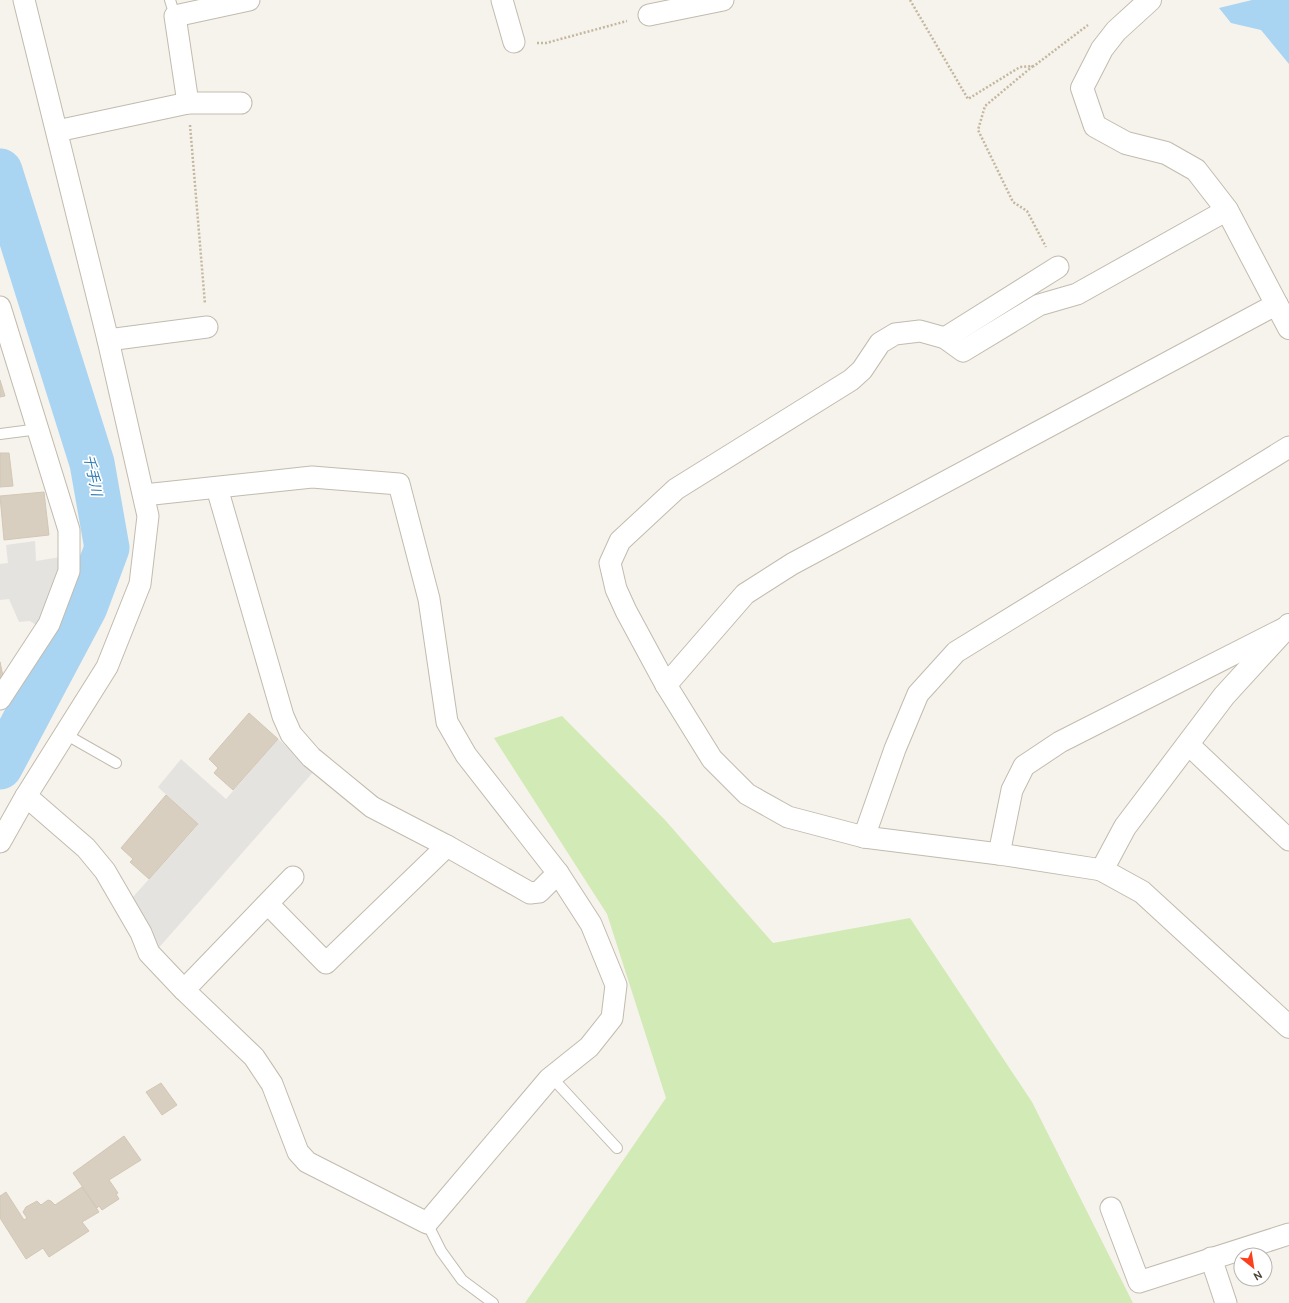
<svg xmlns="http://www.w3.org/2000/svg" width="1289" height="1303" viewBox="0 0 1289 1303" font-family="Cabin,'Noto Sans JP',sans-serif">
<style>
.green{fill:#d2eab5}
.parking{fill:#e5e3e0}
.water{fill:#a9d4f2}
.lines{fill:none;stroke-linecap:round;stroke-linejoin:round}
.river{stroke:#a9d4f2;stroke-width:45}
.building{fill:#d8cfc1;stroke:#d3c7b4}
.service-casing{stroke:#c2bbae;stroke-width:12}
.minor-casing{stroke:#c2bbae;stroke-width:23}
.tertiary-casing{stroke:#c2bbae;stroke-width:24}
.path{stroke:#c4b79f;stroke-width:2.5;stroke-dasharray:2 2;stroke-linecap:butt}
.service{stroke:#fff;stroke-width:10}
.minor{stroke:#fff;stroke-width:21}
.tertiary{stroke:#fff;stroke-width:22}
.labels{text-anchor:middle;stroke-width:3.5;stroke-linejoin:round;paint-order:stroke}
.water-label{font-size:14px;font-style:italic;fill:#2e7ab2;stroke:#fff}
</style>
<rect width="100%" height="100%" fill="#f6f3ec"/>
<polygon class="green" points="562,716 665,820 773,943 910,918 1032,1102 1133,1303 525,1303 666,1098 607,914 494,738"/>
<g class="parking">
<polygon points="35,541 36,561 60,557 61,576 53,597 36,625 30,621 19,622 9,599 0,600 0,564 8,563 6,545"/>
<polygon points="278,739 315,770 156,951 132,898 198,825 158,787 181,759 226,799"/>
</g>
<polygon class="water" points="1252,0 1289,0 1289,64 1261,30 1231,23 1219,8"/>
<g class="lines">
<polyline class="river" points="0,171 92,463 107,548 85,607 0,767"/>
</g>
<g class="building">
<polygon points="0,380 5,396 0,397"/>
<polygon points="0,453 9,453 13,486 0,487"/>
<polygon points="44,492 49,535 4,540 0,496"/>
<polygon points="0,662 3,676 0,678"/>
<polygon points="249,713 278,739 233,790 214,773 218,768 209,759"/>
<polygon points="166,795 198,824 149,879 130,862 133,859 121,848"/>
<polygon points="161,1083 177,1105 162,1115 146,1092"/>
<polygon points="124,1136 141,1160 109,1180 118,1193 116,1194 119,1199 102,1210 99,1206 97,1208 73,1173"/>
<polygon points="82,1187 99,1212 82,1222 89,1231 49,1257 43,1248 26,1259 0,1218 0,1196 6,1192 24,1220 27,1218 23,1212 26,1207 37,1201 41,1205 48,1200 51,1201 55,1205"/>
</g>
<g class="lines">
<defs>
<g id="service">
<polyline points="170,0 175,16"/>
<polyline points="0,434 39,429"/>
<polyline points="65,734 116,763"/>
<polyline points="549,1079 556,1082 617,1148"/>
<polyline points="427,1223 441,1251 462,1280 493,1303"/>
</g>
<g id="minor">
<polyline points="502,0 514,42"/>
<polyline points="649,15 723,0"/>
<polyline points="188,103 175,16 249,0"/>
<polyline points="57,131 188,103 241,103"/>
<polyline points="0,307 69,530 69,571 49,624 0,699"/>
<polyline points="945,338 1058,267"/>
<polyline points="108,340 207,327"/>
<polyline points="217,488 283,716 291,734 311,757 372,807 447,846 326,963 268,904"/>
<polyline points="666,685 745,594 792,564 1277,304"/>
<polyline points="1188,744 1289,840"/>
<polyline points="26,796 86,848 105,871 141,933 149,953 184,990 254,1057 272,1084 298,1152 307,1162 427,1223 549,1079 589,1047 612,1018 616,985 591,924 558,873 466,755 447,722 429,599 399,484 312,477 144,495"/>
<polyline points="864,837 895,749 918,694 956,652 1289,447"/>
<polyline points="0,842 26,796 107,667 140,584 148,516 108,340 24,0"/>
<polyline points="447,846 530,893 539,892 558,873"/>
<polyline points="999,854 1012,790 1024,766 1060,742 1285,628"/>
<polyline points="1102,870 999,854 864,837 788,817 747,794 712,759 666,685 626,611 616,589 610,563 620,541 676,489 851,380 862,370 880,343 895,334 920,331 945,338 963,351 1039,305 1077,294 1227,210"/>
<polyline points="184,990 293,877"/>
<polyline points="1111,1208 1139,1282 1289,1234"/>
<polyline points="1211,1258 1226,1303"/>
</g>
<g id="tertiary">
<polyline points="1150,0 1116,31 1102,49 1082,88 1095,126 1126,143 1166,153 1196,170 1227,210 1289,328"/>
<polyline points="1289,625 1224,696 1125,827 1102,870 1142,892 1289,1027"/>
</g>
</defs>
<use href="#service" class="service-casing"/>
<use href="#minor" class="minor-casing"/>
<use href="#tertiary" class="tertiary-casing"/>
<g class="path">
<polyline points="910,0 968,99 1020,67 1034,66 1088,25"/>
<polyline points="537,43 546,43 627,21"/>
<polyline points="1033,66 985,106 978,130 1013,202 1027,211 1046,247"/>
<polyline points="190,125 205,304"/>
</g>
<use href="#service" class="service"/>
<use href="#minor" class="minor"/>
<use href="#tertiary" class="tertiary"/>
</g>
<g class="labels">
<g class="water-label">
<text transform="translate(93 475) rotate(78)" y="5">千手川</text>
</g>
</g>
<g transform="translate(1253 1267) rotate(150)"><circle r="19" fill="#ffffff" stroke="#b7b4b0"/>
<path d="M0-3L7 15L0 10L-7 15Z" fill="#fc3f1d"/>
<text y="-6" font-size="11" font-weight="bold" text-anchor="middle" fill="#4b4439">N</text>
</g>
</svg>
